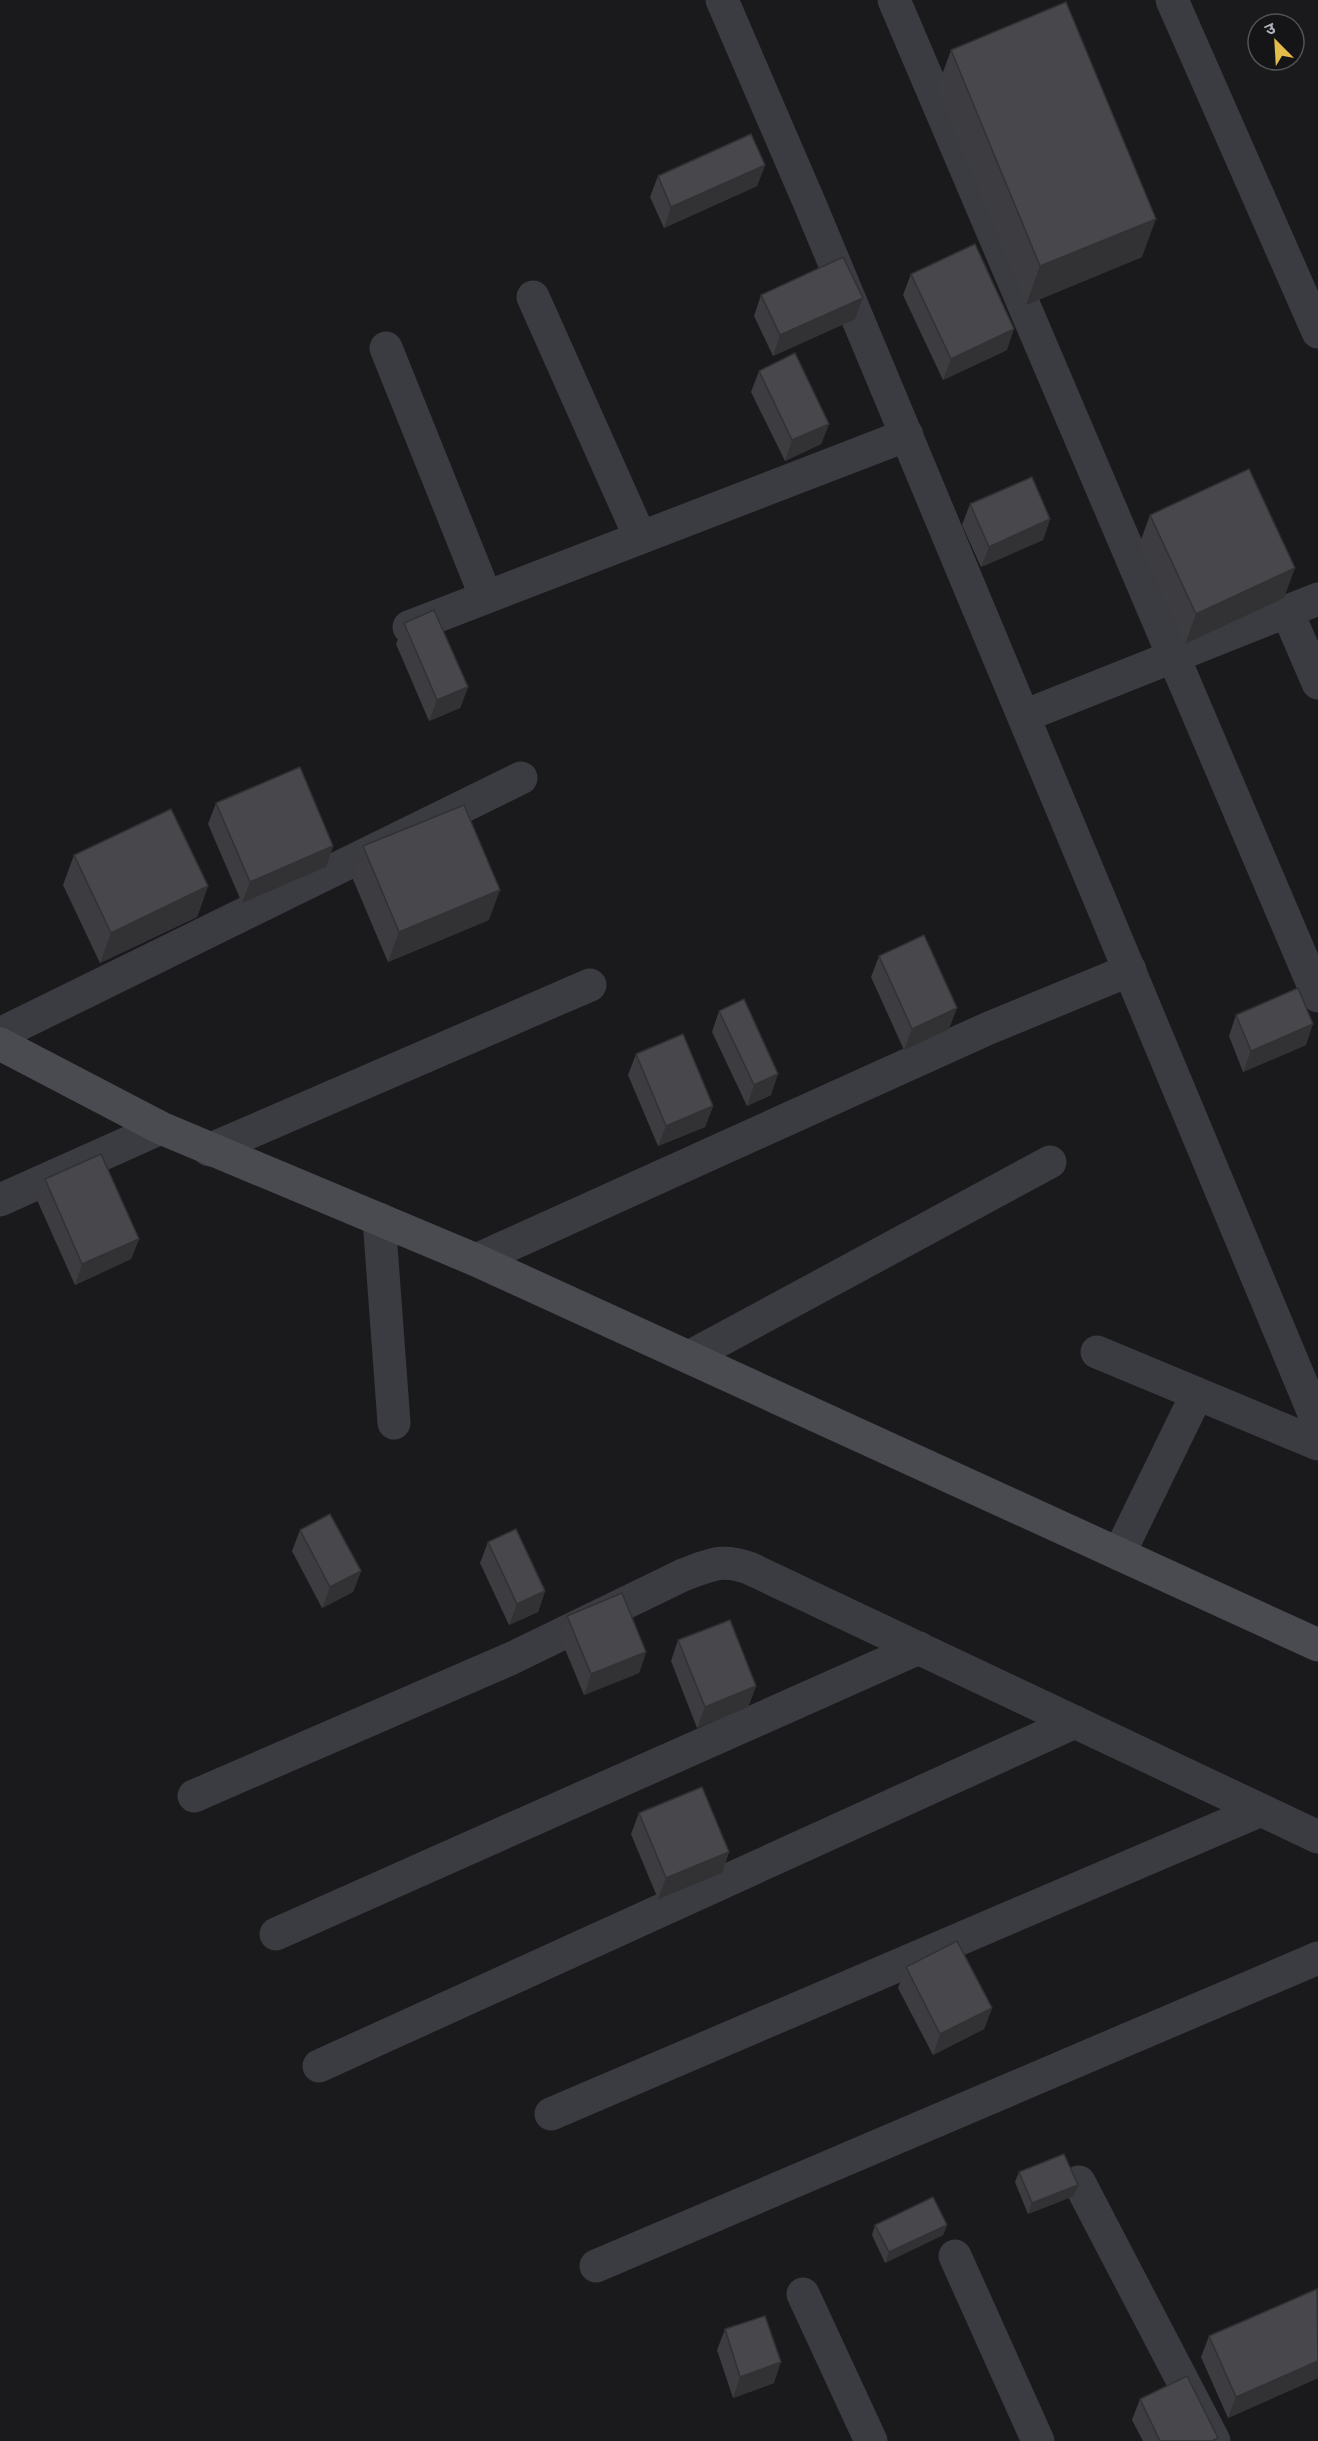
<svg xmlns="http://www.w3.org/2000/svg" width="1318" height="2441" viewBox="0 0 1318 2441" font-family="'Fira Sans','Noto Sans Devanagari',sans-serif">
<style>
.lines{fill:none;stroke-linecap:round;stroke-linejoin:round}
.street{stroke:#3b3c41;stroke-width:33}
.secondary{stroke:#494b50;stroke-width:33}
.wall{fill:#3d3d41}
.shaded-wall{fill:#323235}
.building{fill:#47474c;stroke:#323235;stroke-width:1.5}
</style>
<rect width="100%" height="100%" fill="#1a1a1c"/>
<g class="lines">
<g class="street">
<polyline points="722,0 809,202 1318,1423"/>
<polyline points="894,0 1318,996"/>
<polyline points="1172,0 1318,332"/>
<polyline points="533,297 640,537"/>
<polyline points="386,348 486,597"/>
<polyline points="1287,611 1318,683"/>
<polyline points="409,627 907,435"/>
<polyline points="1024,716 1318,599"/>
<polyline points="0,1034 521,778"/>
<polyline points="209,1150 590,985"/>
<polyline points="0,1200 161,1128"/>
<polyline points="379,1219 394,1423"/>
<polyline points="476,1260 989,1028 1130,970"/>
<polyline points="1097,1352 1318,1444"/>
<polyline points="689,1357 1050,1162"/>
<polyline points="1119,1554 1197,1394"/>
<path d="M194,1796L510,1659L683,1575C710,1565 721,1558 749,1568L1318,1837"/>
<polyline points="276,1934 919,1648"/>
<polyline points="319,2066 1075,1722"/>
<polyline points="551,2114 1261,1810"/>
<polyline points="1079,2182 1214,2441"/>
<polyline points="955,2256 1038,2441"/>
<polyline points="596,2266 1318,1958"/>
<polyline points="803,2294 871,2441"/>
</g>
<polyline class="secondary" points="0,1044 161,1128 476,1260 1318,1645"/>
</g>
<g class="wall">
<polygon points="951,50 1142,257 1026,305 937,89"/>
<polygon points="765,165 757,186 664,228 650,197 658,176"/>
<polygon points="911,274 1007,350 943,380 903,295"/>
<polygon points="761,295 855,319 773,356 754,316"/>
<polygon points="759,371 829,424 821,444 785,461 751,392"/>
<polygon points="970,504 1050,519 1043,540 981,567 962,525"/>
<polygon points="1150,515 1284,598 1185,644 1139,545"/>
<polygon points="404,623 468,687 460,708 429,721 396,644"/>
<polygon points="216,803 333,846 326,867 242,903 208,824"/>
<polygon points="363,846 489,920 388,962 352,877"/>
<polygon points="74,855 208,886 197,917 100,963 63,885"/>
<polygon points="879,956 949,1029 904,1050 871,977"/>
<polygon points="719,1011 771,1095 747,1106 712,1032"/>
<polygon points="1236,1015 1306,1045 1243,1072 1229,1036"/>
<polygon points="636,1054 713,1106 705,1127 658,1146 628,1075"/>
<polygon points="45,1179 139,1239 131,1259 75,1285 37,1200"/>
<polygon points="300,1530 361,1571 353,1592 322,1608 292,1551"/>
<polygon points="488,1542 545,1591 538,1612 509,1625 480,1563"/>
<polygon points="567,1616 646,1652 639,1673 584,1695 560,1637"/>
<polygon points="678,1640 756,1686 748,1707 697,1728 671,1661"/>
<polygon points="639,1813 729,1852 722,1873 658,1899 631,1834"/>
<polygon points="906,1967 992,2008 984,2029 933,2055 898,1988"/>
<polygon points="1019,2172 1078,2185 1074,2196 1028,2214 1015,2182"/>
<polygon points="875,2225 947,2225 943,2235 885,2263 872,2235"/>
<polygon points="1318,2290 1318,2378 1228,2418 1201,2357 1209,2336"/>
<polygon points="725,2329 774,2383 733,2398 717,2350"/>
<polygon points="1140,2399 1218,2438 1217,2441 1143,2441 1132,2420"/>
</g>
<g class="shaded-wall">
<polygon points="765,165 757,186 664,228 671,207"/>
<polygon points="1156,219 1142,257 1026,305 1040,266"/>
<polygon points="863,298 855,319 773,356 780,335"/>
<polygon points="1014,329 1007,350 943,380 951,359"/>
<polygon points="829,424 821,444 785,461 792,440"/>
<polygon points="1050,519 1043,540 981,567 989,547"/>
<polygon points="1295,568 1284,598 1185,644 1196,614"/>
<polygon points="468,687 460,708 429,721 437,700"/>
<polygon points="333,846 326,867 242,903 250,882"/>
<polygon points="208,886 197,917 100,963 111,933"/>
<polygon points="500,890 489,920 388,962 399,932"/>
<polygon points="957,1008 949,1029 904,1050 912,1029"/>
<polygon points="1313,1024 1306,1045 1243,1072 1251,1051"/>
<polygon points="778,1074 771,1095 747,1106 754,1085"/>
<polygon points="713,1106 705,1127 658,1146 666,1126"/>
<polygon points="139,1239 131,1259 75,1285 82,1264"/>
<polygon points="361,1571 353,1592 322,1608 330,1587"/>
<polygon points="545,1591 538,1612 509,1625 517,1604"/>
<polygon points="646,1652 639,1673 584,1695 591,1674"/>
<polygon points="756,1686 748,1707 697,1728 705,1707"/>
<polygon points="729,1852 722,1873 658,1899 666,1878"/>
<polygon points="992,2008 984,2029 933,2055 940,2034"/>
<polygon points="1078,2185 1074,2196 1028,2214 1032,2203"/>
<polygon points="947,2225 943,2235 885,2263 889,2252"/>
<polygon points="1318,2361 1318,2378 1228,2418 1236,2397"/>
<polygon points="781,2362 774,2383 733,2398 740,2377"/>
</g>
<g class="building">
<polygon points="1066,2 1156,219 1040,266 951,50"/>
<polygon points="751,134 765,165 671,207 658,176"/>
<polygon points="975,244 1014,329 951,359 911,274"/>
<polygon points="843,257 863,298 780,335 761,295"/>
<polygon points="795,353 829,424 792,440 759,371"/>
<polygon points="1249,469 1295,568 1196,614 1150,515"/>
<polygon points="1032,477 1050,519 989,547 970,504"/>
<polygon points="434,610 468,687 437,700 404,623"/>
<polygon points="300,767 333,846 250,882 216,803"/>
<polygon points="464,805 500,890 399,932 363,846"/>
<polygon points="171,809 208,886 111,933 74,855"/>
<polygon points="924,935 957,1008 912,1029 879,956"/>
<polygon points="1298,988 1313,1024 1251,1051 1236,1015"/>
<polygon points="744,999 778,1074 754,1085 719,1011"/>
<polygon points="683,1034 713,1106 666,1126 636,1054"/>
<polygon points="101,1154 139,1239 82,1264 45,1179"/>
<polygon points="330,1514 361,1571 330,1587 300,1530"/>
<polygon points="516,1529 545,1591 517,1604 488,1542"/>
<polygon points="622,1593 646,1652 591,1674 567,1616"/>
<polygon points="730,1620 756,1686 705,1707 678,1640"/>
<polygon points="702,1787 729,1852 666,1878 639,1813"/>
<polygon points="957,1941 992,2008 940,2034 906,1967"/>
<polygon points="1064,2154 1078,2185 1032,2203 1019,2172"/>
<polygon points="933,2197 947,2225 889,2252 875,2225"/>
<polygon points="1317,2289 1318,2361 1236,2397 1209,2336"/>
<polygon points="765,2316 781,2362 740,2377 725,2329"/>
<polygon points="1187,2376 1218,2438 1212,2441 1160,2441 1140,2399"/>
</g>
<g transform="translate(1276 42) rotate(336)"><circle r="28" fill="#151517" stroke="#525358" stroke-width="1.5"/>
<path d="M0-4.5L10 22L0 15L-10 22Z" fill="#e3bc4b"/>
<text y="-9" font-size="16" font-weight="bold" text-anchor="middle" fill="#aeb1ba">उ</text>
</g>
</svg>
